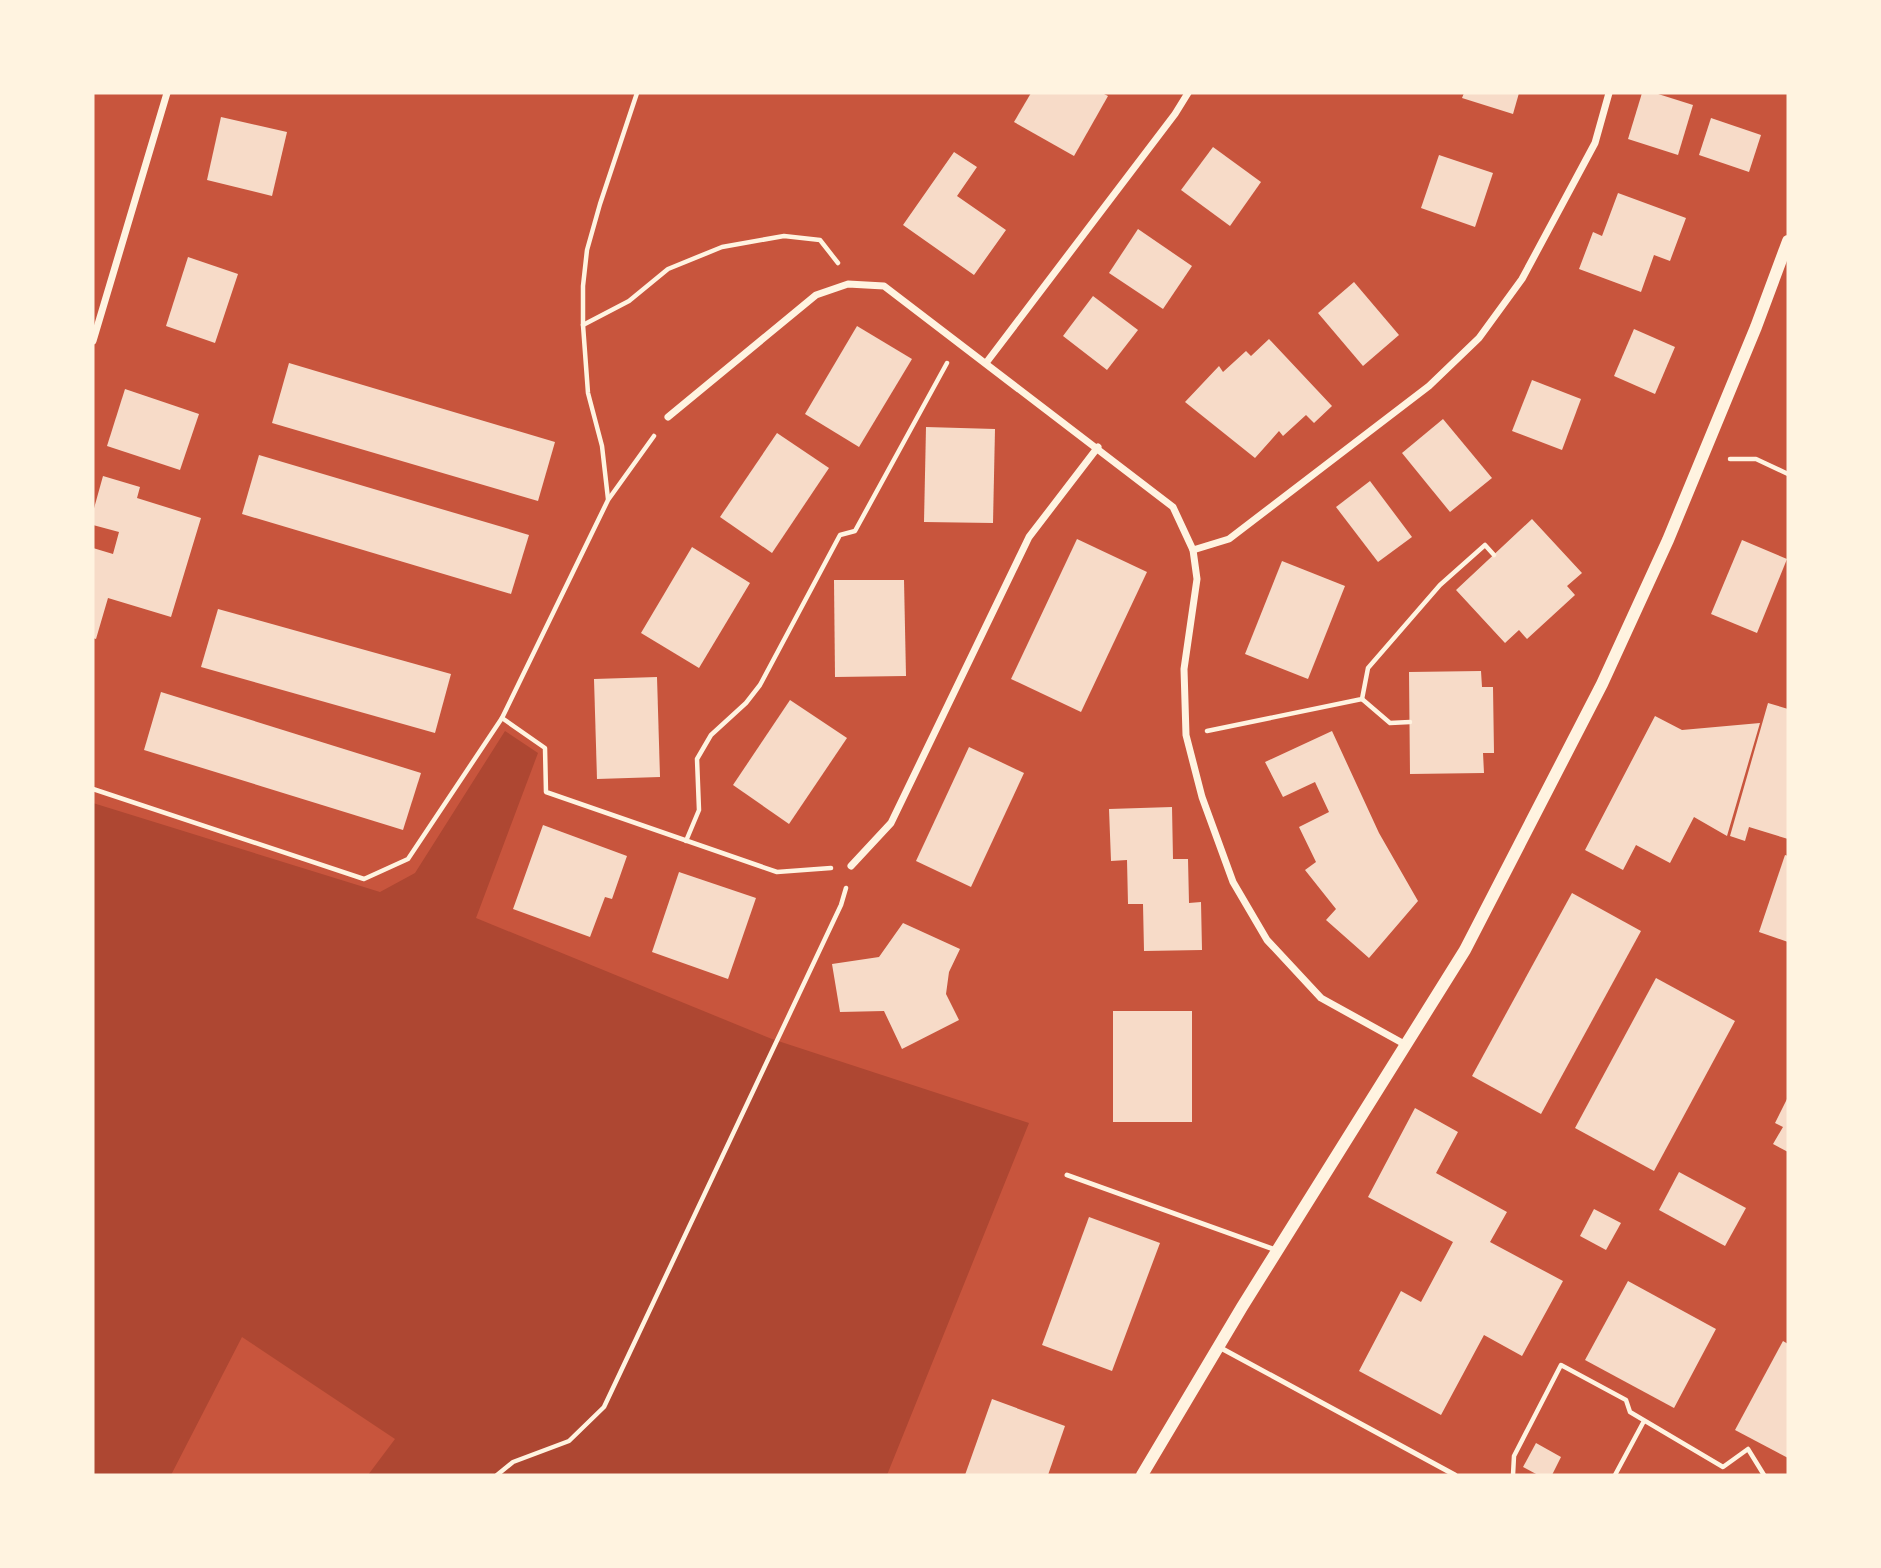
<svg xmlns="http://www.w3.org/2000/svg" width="1881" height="1568" viewBox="0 0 1881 1568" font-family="'Golos Text',sans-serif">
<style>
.green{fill:#ae4732}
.building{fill:#f7dbc8}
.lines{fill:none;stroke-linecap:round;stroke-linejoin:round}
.path{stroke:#fff3e0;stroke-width:4.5}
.service{stroke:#fff3e0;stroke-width:5}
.minor{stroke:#fff3e0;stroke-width:7}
.tertiary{stroke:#fff3e0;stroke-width:12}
</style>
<rect width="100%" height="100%" fill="#c8553d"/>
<polygon class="green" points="505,731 538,753 476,918 772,1039 1029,1123 887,1475 368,1475 395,1439 242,1337 171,1475 93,1475 93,803 380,892 415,873"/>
<g class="building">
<polygon points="1031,93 1102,93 1108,96 1074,156 1014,122"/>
<polygon points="1464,93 1519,93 1513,114 1462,98"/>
<polygon points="1642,93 1655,93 1693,105 1678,155 1628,139"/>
<polygon points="221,117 287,132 272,196 207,180"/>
<polygon points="1711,118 1761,135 1749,172 1699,155"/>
<polygon points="1213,147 1261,182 1230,226 1181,190"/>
<polygon points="954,152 977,167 957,196 1006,230 974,275 903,225"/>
<polygon points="1439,155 1493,173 1475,227 1421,208"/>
<polygon points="1618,193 1686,218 1670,261 1654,255 1641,292 1579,269 1593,232 1602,236"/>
<polygon points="1138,229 1192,266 1163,309 1109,273"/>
<polygon points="188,257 238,274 215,343 166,326"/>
<polygon points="1354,282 1399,335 1363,366 1318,313"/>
<polygon points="1093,296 1138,330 1107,370 1063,336"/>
<polygon points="857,326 912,359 859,447 805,414"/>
<polygon points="1634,329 1675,347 1655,394 1614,376"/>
<polygon points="1269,339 1332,406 1314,423 1306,415 1283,436 1279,431 1255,458 1185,402 1219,366 1223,372 1246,351 1251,356"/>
<polygon points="289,363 555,442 538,501 272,423"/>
<polygon points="1532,380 1581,399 1562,450 1512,431"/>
<polygon points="125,389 199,414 180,470 107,446"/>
<polygon points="1443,419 1492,478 1450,512 1402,453"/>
<polygon points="926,427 995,429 993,523 924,522"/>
<polygon points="777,433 829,468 772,553 720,517"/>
<polygon points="259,455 529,535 511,594 242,514"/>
<polygon points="103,476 140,487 137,498 201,518 171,617 108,598 96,639 93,638 93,548 113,554 119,532 93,525 93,512"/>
<polygon points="1370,481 1412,537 1378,562 1336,507"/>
<polygon points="1532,519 1582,573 1567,586 1575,595 1527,639 1519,630 1505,643 1456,590"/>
<polygon points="1077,539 1147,572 1081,712 1011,679"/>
<polygon points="1742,540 1787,559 1757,633 1711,614"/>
<polygon points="692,547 750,583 699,668 641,633"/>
<polygon points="1282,561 1345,586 1308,679 1245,654"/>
<polygon points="834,580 904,580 906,676 835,677"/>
<polygon points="218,609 451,674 435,733 201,667"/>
<polygon points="1481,671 1482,687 1493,687 1494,753 1483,753 1484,773 1410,774 1409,672"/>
<polygon points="657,677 660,777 597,779 594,679"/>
<polygon points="161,692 421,773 403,830 144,750"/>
<polygon points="790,700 847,738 789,824 733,785"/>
<polygon points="1768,703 1788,709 1788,839 1749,827 1745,841 1730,836"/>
<polygon points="1655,716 1682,730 1760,723 1727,836 1694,817 1670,863 1636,845 1623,870 1585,850"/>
<polygon points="1332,731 1379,833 1418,901 1369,958 1326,920 1336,909 1305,870 1316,862 1299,827 1329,812 1315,782 1283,797 1265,762"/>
<polygon points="969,747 1024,773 971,887 916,861"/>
<polygon points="1172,807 1173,859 1188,859 1189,903 1201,902 1202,950 1144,951 1143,904 1128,904 1127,860 1111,861 1109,809"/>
<polygon points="543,825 627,856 612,899 605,897 590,937 513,909"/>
<polygon points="1785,855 1788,856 1788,942 1759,932"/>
<polygon points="679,872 756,898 728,979 652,952"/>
<polygon points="1572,893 1641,931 1541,1114 1472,1076"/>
<polygon points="903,923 960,949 949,972 946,994 959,1020 902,1049 884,1011 840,1012 832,964 879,957"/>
<polygon points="1656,978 1735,1021 1654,1171 1575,1128"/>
<rect x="1113" y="1011" width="79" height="111"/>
<polygon points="1788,1097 1788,1152 1773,1144 1783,1127 1775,1123"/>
<polygon points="1415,1108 1458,1132 1436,1173 1507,1212 1490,1242 1563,1281 1522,1356 1484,1335 1441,1415 1359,1371 1401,1291 1421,1302 1453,1242 1368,1197"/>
<polygon points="1679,1172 1746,1208 1725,1246 1659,1210"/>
<polygon points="1594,1209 1621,1223 1606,1250 1580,1236"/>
<polygon points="1089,1217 1160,1243 1112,1371 1042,1345"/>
<polygon points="1628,1281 1716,1329 1674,1408 1585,1360"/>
<polygon points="1783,1341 1788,1344 1788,1458 1735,1430"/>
<polygon points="992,1399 1065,1426 1048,1475 965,1475"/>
<polygon points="1536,1443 1561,1457 1552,1475 1538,1475 1523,1467"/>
</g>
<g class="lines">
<g class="path">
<polyline points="583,325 629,301 668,269 722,247 784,236 820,240 838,263"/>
<polyline points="1730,459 1756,459 1788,474"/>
<polyline points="608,499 602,446 588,393 583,325 583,286 587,250 600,204 637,93"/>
<polyline points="1362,699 1390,723 1410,722"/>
<polyline points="502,718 545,748 546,792 777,872 831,868"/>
<polyline points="1207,731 1362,699 1368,668 1440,585 1485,545 1494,555"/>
<polyline points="93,789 364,879 408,859 502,718 608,500 654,436"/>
<polyline points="686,841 699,810 697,759 711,735 746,703 760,685 840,535 855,531 947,363"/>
<polyline points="497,1475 513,1462 569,1441 604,1407 841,905 846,888"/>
<polyline points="1513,1475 1514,1456 1561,1365 1626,1400 1630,1412 1723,1467 1748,1449 1764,1475"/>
<polyline points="1615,1475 1644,1421"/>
</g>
<g class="service">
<polyline points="1067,1175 1276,1250"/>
<polyline points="1219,1347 1455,1475"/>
</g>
<g class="minor">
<polyline points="93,341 167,93"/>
<polyline points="986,363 1175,114 1188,93"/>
<polyline points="668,417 816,295 848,284 884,286 1173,507 1193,550 1197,579 1184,669 1186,735 1202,797 1233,882 1267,940 1321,998 1406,1045"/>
<polyline points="1193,550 1229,539 1429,386 1479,338 1522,279 1595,143 1609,93"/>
<polyline points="851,866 891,823 1029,537 1098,447"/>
</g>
<polyline class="tertiary" points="1142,1475 1242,1307 1465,950 1602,684 1668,540 1756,327 1788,241"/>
</g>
<rect width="1881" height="1568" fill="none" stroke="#fff3e0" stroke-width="189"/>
</svg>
